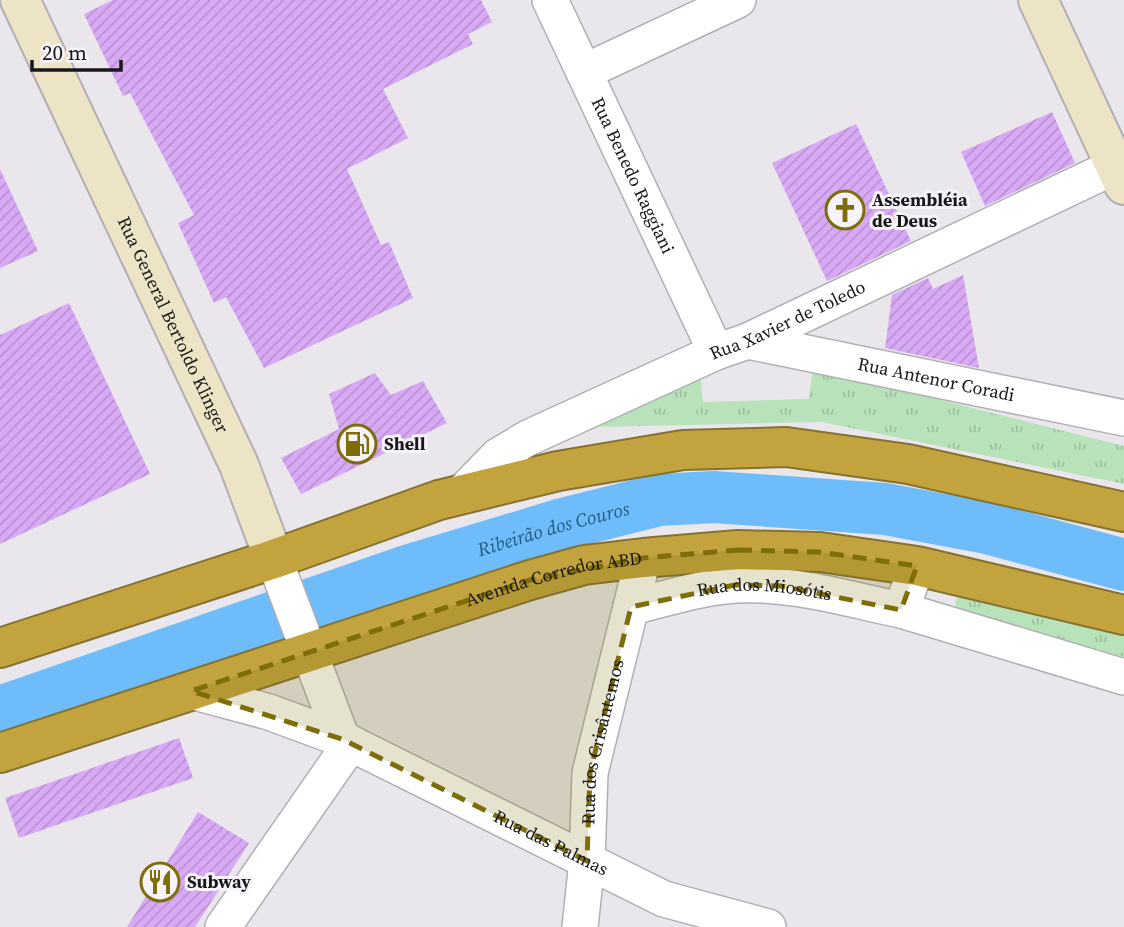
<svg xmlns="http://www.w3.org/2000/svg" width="1124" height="927" viewBox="0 0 1124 927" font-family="'Source Serif 4',serif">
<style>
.grass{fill:url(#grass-tufts)}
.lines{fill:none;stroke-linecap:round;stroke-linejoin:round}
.river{stroke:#6ebcf9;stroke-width:52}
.building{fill:url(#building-hatch)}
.street-casing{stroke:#b2afb4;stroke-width:38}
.secondary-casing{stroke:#b2afb4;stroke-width:42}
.highway-casing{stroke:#867231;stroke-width:42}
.street{stroke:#fff;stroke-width:35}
.secondary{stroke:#ede3c5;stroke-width:38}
.highway{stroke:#c2a33e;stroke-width:38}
.marked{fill:#7d6e0a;fill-opacity:0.2;stroke:#7d6e0a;stroke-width:5;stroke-dasharray:14 9;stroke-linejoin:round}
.labels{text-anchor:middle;stroke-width:6;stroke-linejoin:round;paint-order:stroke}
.street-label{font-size:18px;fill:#181719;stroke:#f7f4f9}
.poi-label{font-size:18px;font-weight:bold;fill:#181719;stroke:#f7f4f9;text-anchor:start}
.water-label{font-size:19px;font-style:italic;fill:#235b83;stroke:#f7f4f9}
</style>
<defs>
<pattern id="grass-tufts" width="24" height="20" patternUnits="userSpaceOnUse" patternTransform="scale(1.75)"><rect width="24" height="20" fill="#b8e2b9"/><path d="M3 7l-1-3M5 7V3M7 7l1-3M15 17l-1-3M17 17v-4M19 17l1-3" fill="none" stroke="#9dc19e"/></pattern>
<pattern id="building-hatch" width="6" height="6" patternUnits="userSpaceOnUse" patternTransform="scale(1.75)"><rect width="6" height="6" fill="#d8a9f5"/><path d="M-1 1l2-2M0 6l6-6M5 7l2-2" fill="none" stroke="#b991d1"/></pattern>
</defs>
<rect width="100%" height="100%" fill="#eae7ec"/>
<g class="grass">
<polygon points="813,368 1124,446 1124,484 822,422 598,427 700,375 703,402 809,399"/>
<polygon points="958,595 1124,626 1124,657 958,610 955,603"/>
</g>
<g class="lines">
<path class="river" id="s1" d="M0,712L404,572L563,524L659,500L714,497L885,509L987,528L1124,565"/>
</g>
<g class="building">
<polygon points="113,0 481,0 492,22 468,34 473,44 383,89 408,138 347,169 381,245 389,242 413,298 264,368 226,297 214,303 178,223 194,215 130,93 123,96 84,14"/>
<polygon points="1052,112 1075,163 985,206 961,152"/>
<polygon points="856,124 911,241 827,281 772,163"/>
<polygon points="0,169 38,251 0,268"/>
<polygon points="963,275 979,368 885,348 892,295 928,278 933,289"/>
<polygon points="69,303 150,474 0,544 0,335"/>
<polygon points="375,373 391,395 423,381 447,423 301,494 281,458 339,429 329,394"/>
<polygon points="179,738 193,778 19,838 5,798"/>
<polygon points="198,812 249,843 195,927 127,927"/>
</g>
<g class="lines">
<defs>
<g id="street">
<path id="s2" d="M550,0L716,352"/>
<polyline points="584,72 738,0"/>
<path id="s3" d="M748,341L1124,418"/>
<path id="s4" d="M461,494L498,456L528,438L716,352L748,341L1124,162"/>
<polyline points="274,559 342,739"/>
<polyline points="917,566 901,610 1124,677"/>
<path id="s5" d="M631,607C665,599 701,587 736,585C792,582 847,599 901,610"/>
<path id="s6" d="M191,691L269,712L342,739L664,899L768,927"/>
<polyline points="223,927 351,743"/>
<path id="s7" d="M580,927L587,861L590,773L643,558"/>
</g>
<g id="secondary">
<path id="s8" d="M20,0L239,465L274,559"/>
<polyline points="1038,0 1124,185"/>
</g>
<g id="highway">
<polyline points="0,648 274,559 439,500 558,471 683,450 786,447 908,464 1124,512"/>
<path id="s9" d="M0,753L530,580L584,565L643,558L738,550L820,552L917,566L1124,615"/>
</g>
</defs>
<use href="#street" class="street-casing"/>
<use href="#secondary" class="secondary-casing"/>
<use href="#highway" class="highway-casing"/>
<use href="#street" class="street"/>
<use href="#secondary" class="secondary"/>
<use href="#highway" class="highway"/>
</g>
<path class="marked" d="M738,550L820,552L917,566L901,610L781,586L735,585L631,607L590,773L587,861L342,739L191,691L530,580L643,558Z"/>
<defs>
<symbol id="church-ring" viewBox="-11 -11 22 22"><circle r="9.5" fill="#f7f4f9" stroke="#7d6e0a" stroke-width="1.5"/><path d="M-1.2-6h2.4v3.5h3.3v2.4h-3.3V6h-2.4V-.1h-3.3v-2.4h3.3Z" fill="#7d6e0a"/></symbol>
<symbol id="fuel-ring" viewBox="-11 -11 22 22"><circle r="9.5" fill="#f7f4f9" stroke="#7d6e0a" stroke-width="1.5"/><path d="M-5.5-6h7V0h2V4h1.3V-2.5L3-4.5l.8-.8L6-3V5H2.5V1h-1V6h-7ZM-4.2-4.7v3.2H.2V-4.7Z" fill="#7d6e0a"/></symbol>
<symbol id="restaurant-ring" viewBox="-11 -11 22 22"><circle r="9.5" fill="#f7f4f9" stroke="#7d6e0a" stroke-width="1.5"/><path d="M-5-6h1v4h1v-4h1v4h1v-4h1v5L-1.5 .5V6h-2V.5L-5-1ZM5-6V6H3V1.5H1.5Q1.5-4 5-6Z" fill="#7d6e0a"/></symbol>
</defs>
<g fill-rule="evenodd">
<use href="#church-ring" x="823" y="188" width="44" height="44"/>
<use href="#fuel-ring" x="335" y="422" width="44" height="44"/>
<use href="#restaurant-ring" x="138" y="860" width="44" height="44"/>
</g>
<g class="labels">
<g class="street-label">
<text dy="6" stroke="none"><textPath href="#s2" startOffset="194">Rua Benedo Raggiani</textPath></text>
<text dy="6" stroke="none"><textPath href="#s4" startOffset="373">Rua Xavier de Toledo</textPath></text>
<text dy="6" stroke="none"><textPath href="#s8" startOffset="359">Rua General Bertoldo Klinger</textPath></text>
<text dy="6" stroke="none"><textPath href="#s3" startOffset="192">Rua Antenor Coradi</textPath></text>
<text dy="6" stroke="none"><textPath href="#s9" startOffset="581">Avenida Corredor ABD</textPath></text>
<text dy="6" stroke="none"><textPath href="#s5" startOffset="136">Rua dos Miosótis</textPath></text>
<text dy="6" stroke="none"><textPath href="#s7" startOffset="187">Rua dos Crisântemos</textPath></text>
<text dy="6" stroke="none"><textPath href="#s6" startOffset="392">Rua das Palmas</textPath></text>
</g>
<g class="poi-label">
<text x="872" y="206">Assembléia<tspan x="872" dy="21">de Deus</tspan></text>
<text x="384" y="450">Shell</text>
<text x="187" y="888">Subway</text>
</g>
<g class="water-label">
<text dy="7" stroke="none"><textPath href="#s1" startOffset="583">Ribeirão dos Couros</textPath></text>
</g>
</g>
<path d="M32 60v10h89v-10" fill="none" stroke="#181719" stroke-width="3.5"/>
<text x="42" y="60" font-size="21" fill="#181719" stroke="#f7f4f9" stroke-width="5" paint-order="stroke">20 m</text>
</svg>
